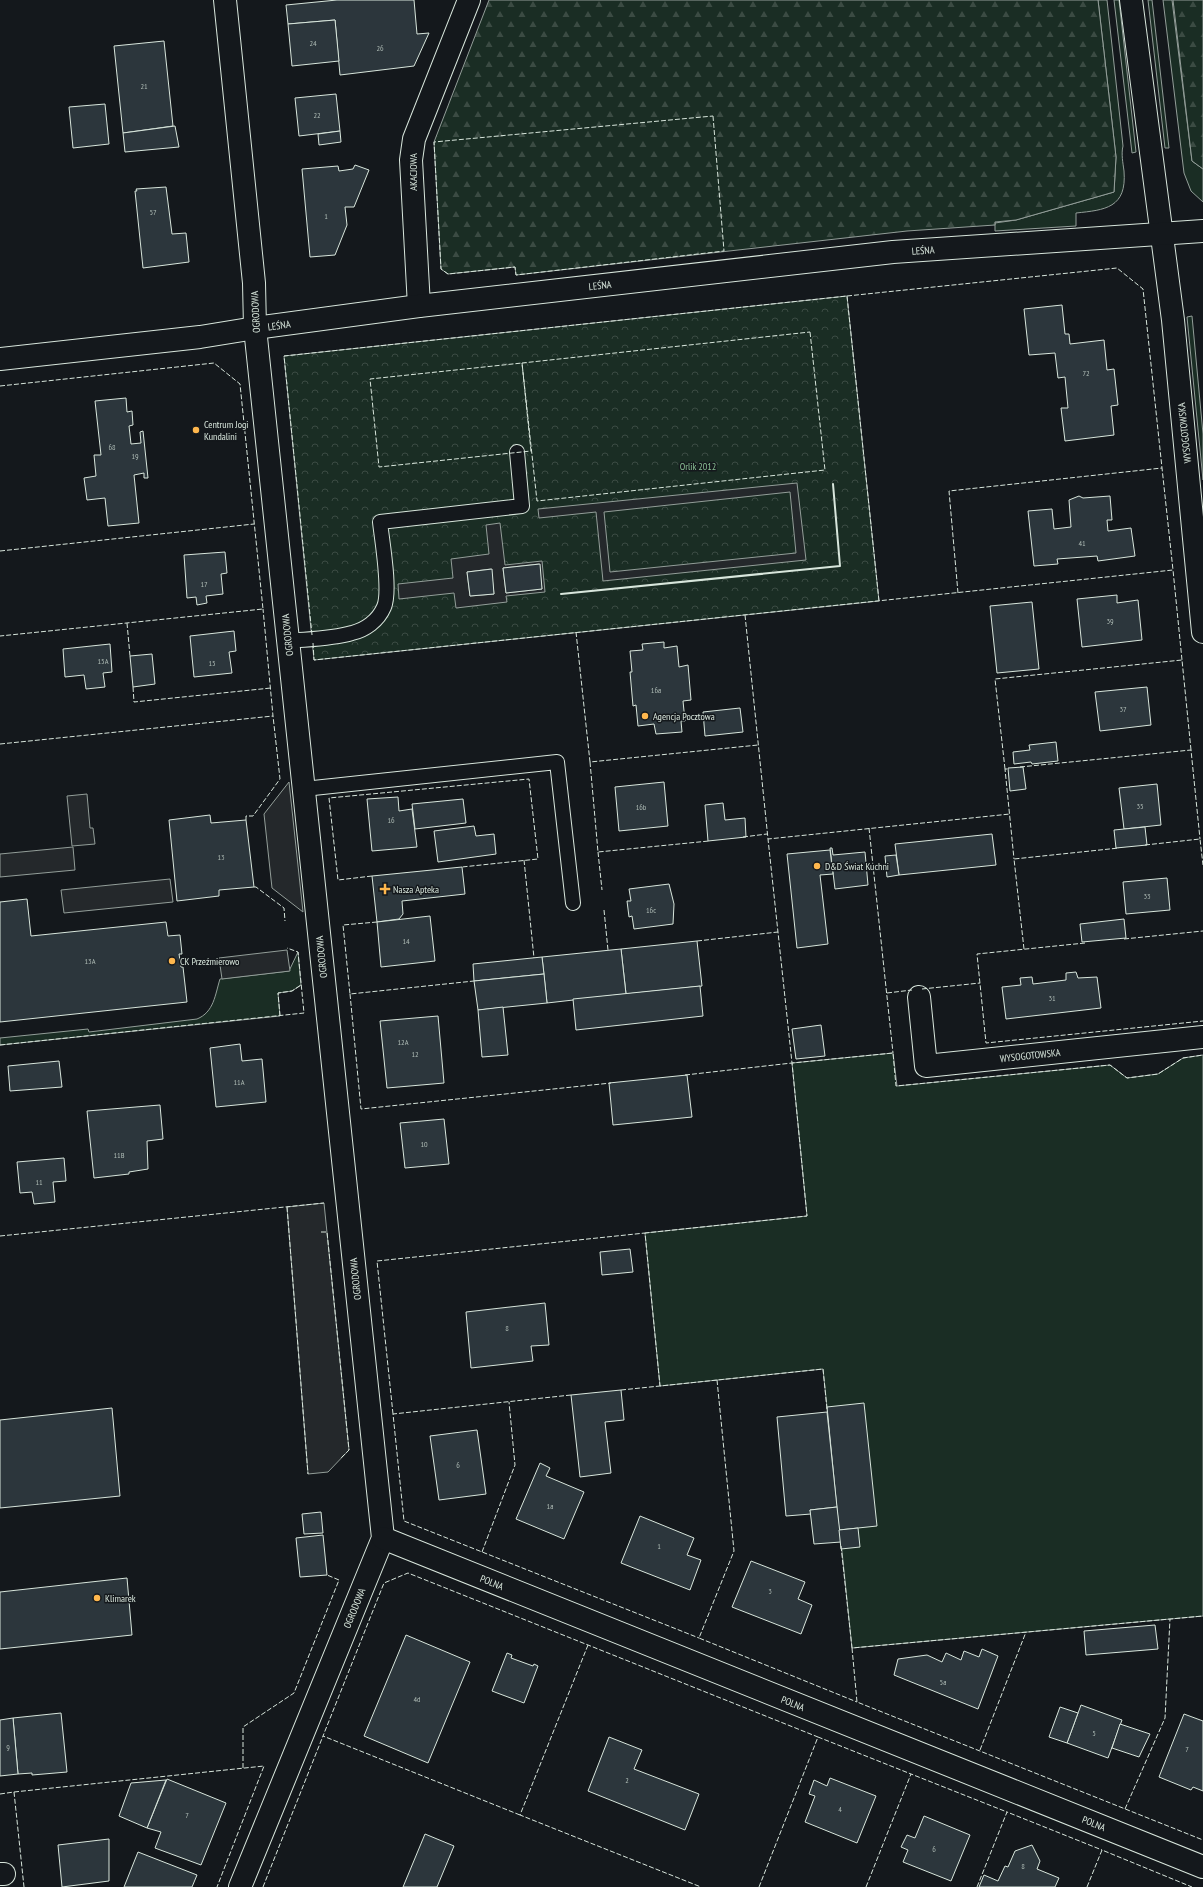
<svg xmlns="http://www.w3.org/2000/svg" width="1203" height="1887" viewBox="0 0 1203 1887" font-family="'PT Sans Narrow',sans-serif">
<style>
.green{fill:#1a2d24;stroke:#939e99}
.forest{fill:url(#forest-firs);stroke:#939e99}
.park{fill:url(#park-crowns);stroke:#939e99}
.parking{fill:#24282b;stroke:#939e99;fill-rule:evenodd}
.building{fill:#2c363c;stroke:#d8e6dc}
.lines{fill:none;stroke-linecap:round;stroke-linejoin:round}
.service-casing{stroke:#d8e6dc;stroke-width:16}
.minor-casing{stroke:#d8e6dc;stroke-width:24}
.service{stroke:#14181c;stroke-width:14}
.minor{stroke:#14181c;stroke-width:22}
.fence{stroke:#d8e6dc;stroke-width:1;stroke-dasharray:5 2;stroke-linecap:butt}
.wall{stroke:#d8e6dc;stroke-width:2}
.poi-dot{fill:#ffb74d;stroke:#14181c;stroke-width:1.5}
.labels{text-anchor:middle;stroke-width:3;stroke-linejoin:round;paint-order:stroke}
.number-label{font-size:8px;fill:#adbab4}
.street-label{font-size:10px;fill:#d8e6dc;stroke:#14181c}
.poi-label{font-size:10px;fill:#d8e6dc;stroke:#14181c;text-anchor:start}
.park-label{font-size:10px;fill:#8ac095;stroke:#14181c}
</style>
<defs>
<pattern id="forest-firs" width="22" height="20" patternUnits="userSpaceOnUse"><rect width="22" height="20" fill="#1a2d24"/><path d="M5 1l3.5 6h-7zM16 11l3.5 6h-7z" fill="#3b4b43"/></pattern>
<pattern id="park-crowns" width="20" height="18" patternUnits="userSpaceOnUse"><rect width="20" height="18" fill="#1a2d24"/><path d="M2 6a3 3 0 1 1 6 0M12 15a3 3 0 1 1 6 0" fill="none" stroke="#3b4b43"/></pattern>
</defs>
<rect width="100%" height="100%" fill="#14181c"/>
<g class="green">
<path d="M1098,0H1107L1123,146C1121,154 1123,163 1124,171C1127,208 1105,210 1076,213V226L995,231V223L1016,220L1114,192L1116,157Z"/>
<polygon points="1114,0 1119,0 1136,152 1132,153"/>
<polygon points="1148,0 1152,0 1169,148 1165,148"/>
<polygon points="1163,0 1172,0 1192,161 1203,169 1203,202 1191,191 1184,173"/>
<polygon points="1192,316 1203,434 1203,480 1187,317"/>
<path d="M298,952L301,985L292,991L278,993L280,1016L0,1045V1038L88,1029L89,1032L197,1019C214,1012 215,995 220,979L289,971Z"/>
<polygon points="893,1053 897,1086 1110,1065 1127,1078 1158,1074 1183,1058 1203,1055 1203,1616 852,1648 823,1369 660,1386 645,1233 807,1216 792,1063"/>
</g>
<g class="forest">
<polygon points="489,0 1098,0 1116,157 1114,192 1016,220 995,222 995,225 907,231 516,275 515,267 448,274 441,269 434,142"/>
<polygon points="1173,0 1203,0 1203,169 1192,161"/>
</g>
<polygon class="park" points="847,296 879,601 314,660 284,356"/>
<g class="parking">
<path d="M797,483L806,560L603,581L596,512L539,518L538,509ZM790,492L796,553L610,572L604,512Z"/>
<path d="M500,523L505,565L542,561L545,592L506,596L507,602L456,608L454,593L399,599L398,584L453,578L451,559L489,554L486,525ZM539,564L542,589L506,593L503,568ZM491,569L494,594L470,596L467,572Z"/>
<polygon points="289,782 303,912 272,888 264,814"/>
<polygon points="87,794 90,828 93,828 95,844 72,846 67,796"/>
<polygon points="73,847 75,870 0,877 0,854"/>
<polygon points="170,879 173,902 64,913 61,890"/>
<polygon points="287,950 290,971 222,979 219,958"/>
<polygon points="324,1203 349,1450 328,1472 308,1474 287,1207"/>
</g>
<g class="building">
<polygon points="337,0 414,0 417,34 429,33 414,66 340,75 335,20 288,24 286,5"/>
<polygon points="335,20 339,61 292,66 288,24"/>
<polygon points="164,41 173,126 123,133 114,46"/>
<polygon points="336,94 340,131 299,136 295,98"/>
<polygon points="105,104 109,144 73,148 69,107"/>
<polygon points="175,126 179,147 125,152 123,133"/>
<polygon points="340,131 341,142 319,145 318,134"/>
<polygon points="355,165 369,170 354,207 345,207 347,225 335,255 310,257 302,169 338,166 339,171 353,169"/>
<polygon points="166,187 172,234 186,233 189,262 143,268 135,191 137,191 136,189"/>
<polygon points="1062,305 1065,334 1069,334 1070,344 1104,340 1107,370 1114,369 1118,405 1111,406 1114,435 1065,441 1061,408 1068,408 1065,377 1058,378 1055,353 1029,355 1024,309"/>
<polygon points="126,398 127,412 132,411 133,425 129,426 131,444 141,443 140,432 143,431 148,478 144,478 144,473 134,475 139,523 108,526 105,498 87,500 84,478 96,476 94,455 101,455 95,401"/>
<polygon points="1079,496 1083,498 1110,496 1112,520 1107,520 1108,531 1131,528 1135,556 1098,561 1097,556 1057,559 1058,564 1034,566 1028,511 1052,509 1054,529 1071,527 1069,500"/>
<polygon points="225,552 227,573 221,574 223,594 206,596 207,603 197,605 196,597 187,598 184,555"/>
<polygon points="540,564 542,589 506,593 503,568"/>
<polygon points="492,569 494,594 470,596 467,572"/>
<polygon points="1117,595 1117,603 1138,600 1142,640 1082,647 1077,599"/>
<polygon points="1032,602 1039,669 997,673 990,606"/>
<polygon points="234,631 236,651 229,652 232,673 194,677 190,636"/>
<polygon points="664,642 664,648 677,646 679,667 688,665 691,700 683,701 685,721 681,721 682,732 656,734 654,724 638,726 636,705 633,706 630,672 632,672 630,651 643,650 642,644"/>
<polygon points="110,644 112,672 103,673 105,687 86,689 84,675 65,677 63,649"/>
<polygon points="152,654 155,684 133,687 130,656"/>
<polygon points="1147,687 1151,725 1100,731 1095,692"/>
<polygon points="740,708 743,732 705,736 703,712"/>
<polygon points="1056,742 1058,761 1032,764 1031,762 1014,764 1013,752 1030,750 1029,745"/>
<polygon points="1023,767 1026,789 1010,791 1008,768"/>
<polygon points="664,782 668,826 619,831 615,787"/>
<polygon points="1157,784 1161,825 1124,829 1119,788"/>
<polygon points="398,797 399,811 412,809 417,847 372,851 367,799"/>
<polygon points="463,799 466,823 415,829 412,804"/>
<polygon points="723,803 725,820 745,818 746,837 708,841 705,805"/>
<polygon points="210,815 211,823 246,820 254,887 219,890 219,896 177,901 169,820"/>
<polygon points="474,826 476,836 494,834 496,854 438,862 434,831"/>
<polygon points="1145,827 1147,845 1116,848 1114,830"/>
<polygon points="992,834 996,865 899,875 895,844"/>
<polygon points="830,848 832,848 833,855 865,852 868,885 835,889"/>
<polygon points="830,850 833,874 820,875 828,944 797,948 787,854"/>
<polygon points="896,855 899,875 887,877 885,856"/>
<polygon points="462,867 465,894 402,901 403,914 399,919 377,922 372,876"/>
<polygon points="1167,878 1170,910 1126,914 1123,882"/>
<polygon points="669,884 674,904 673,924 634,929 632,916 629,917 627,901 631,901 629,889"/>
<polygon points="27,899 31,936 166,922 168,936 180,935 182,954 179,954 181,967 183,967 187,1002 0,1022 0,902"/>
<polygon points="430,916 435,961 381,967 377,922"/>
<polygon points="1124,919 1126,938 1082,942 1080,924"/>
<polygon points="697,941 702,986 626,994 621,949"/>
<polygon points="621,949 626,994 547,1003 542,957"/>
<polygon points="542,957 544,974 474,981 473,964"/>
<polygon points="1076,972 1078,978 1097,977 1101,1008 1006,1019 1002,987 1021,985 1020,978 1032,977 1033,984 1066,980 1066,973"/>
<polygon points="544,974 547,1003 478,1010 474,981"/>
<polygon points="700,986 703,1016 576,1030 573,999"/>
<polygon points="503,1007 508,1055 482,1057 478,1010"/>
<polygon points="438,1016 444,1083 387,1088 380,1021"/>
<polygon points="821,1025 825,1056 796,1059 792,1029"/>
<polygon points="240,1044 242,1061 262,1059 266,1102 216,1107 210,1048"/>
<polygon points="59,1061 62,1087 10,1091 8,1066"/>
<polygon points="687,1075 692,1117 613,1125 609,1083"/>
<polygon points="160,1105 163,1139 147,1141 148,1169 129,1172 129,1174 94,1178 87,1111"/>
<polygon points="444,1119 449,1164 405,1168 400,1123"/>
<polygon points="64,1158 66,1181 53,1182 55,1202 34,1204 32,1192 20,1193 17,1162"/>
<polygon points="630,1249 633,1272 602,1275 600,1252"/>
<polygon points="545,1303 549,1345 531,1346 533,1361 471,1368 466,1312"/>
<polygon points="621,1390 624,1420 605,1422 611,1473 580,1477 571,1395"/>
<polygon points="864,1403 877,1526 839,1530 827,1407"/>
<polygon points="112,1408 120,1496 0,1508 0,1420"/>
<polygon points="827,1412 837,1507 810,1510 811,1514 786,1516 777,1417"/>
<polygon points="477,1430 486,1494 439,1500 430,1436"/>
<polygon points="540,1463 550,1468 546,1476 584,1492 564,1539 516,1519"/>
<polygon points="837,1507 841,1542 814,1544 810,1510"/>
<polygon points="321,1512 323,1533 304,1534 302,1514"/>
<polygon points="640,1516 694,1538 687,1555 701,1560 690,1590 621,1563"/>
<polygon points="858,1528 860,1547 841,1549 839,1530"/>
<polygon points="323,1535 327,1575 300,1577 296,1538"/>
<polygon points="751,1561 805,1582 798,1599 812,1605 801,1634 732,1607"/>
<polygon points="127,1578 132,1635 0,1649 0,1592"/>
<polygon points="1155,1625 1158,1649 1086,1655 1084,1631"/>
<polygon points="406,1635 470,1662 428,1763 364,1736"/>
<polygon points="982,1649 998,1656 978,1709 894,1675 898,1659 927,1655 942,1662 946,1653 961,1660 964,1651 979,1657"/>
<polygon points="507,1653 512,1655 511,1658 533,1666 534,1664 538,1666 524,1703 492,1691"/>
<polygon points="1081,1705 1122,1720 1108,1758 1067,1743"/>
<polygon points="1060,1707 1078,1713 1067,1743 1049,1737"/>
<polygon points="61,1713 67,1772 32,1775 32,1773 18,1774 13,1718"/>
<polygon points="1184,1714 1203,1721 1203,1791 1193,1787 1191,1790 1159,1777"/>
<polygon points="13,1718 18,1774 0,1776 0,1720"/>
<polygon points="1120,1724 1150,1734 1139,1757 1112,1748"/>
<polygon points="609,1737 642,1750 634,1769 699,1794 685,1830 588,1791"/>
<polygon points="830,1778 876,1796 857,1843 805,1822 815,1796 809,1794 814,1780 827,1786"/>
<polygon points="167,1779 226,1803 201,1865 155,1848 161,1832 147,1828"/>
<polygon points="166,1780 147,1828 119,1816 131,1783"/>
<polygon points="924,1816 970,1835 951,1881 903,1862 908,1850 901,1847 907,1835 915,1838"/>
<polygon points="425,1834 454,1846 437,1887 403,1887"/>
<polygon points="109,1839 109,1881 62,1887 58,1845"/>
<polygon points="1032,1845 1040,1861 1037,1869 1059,1878 1055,1887 979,1887 984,1875 998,1881 1005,1866 1008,1867 1015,1851"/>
<polygon points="138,1852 197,1875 192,1887 124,1887"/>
</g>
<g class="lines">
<defs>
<g id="service">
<path d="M288,641C309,639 331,639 352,633C365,630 378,621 384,607C391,591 382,541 380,522L522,506L517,452"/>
<polyline points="304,789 557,762 573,903"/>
</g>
<g id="minor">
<polyline points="225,0 254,283 255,328 383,1538 240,1887"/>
<polyline points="1131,0 1173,320 1203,632"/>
<polyline points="419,306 411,160 414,139 469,0"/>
<polyline points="0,359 200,337 255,328 419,306 893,252 1203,231"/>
<polyline points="919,997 926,1066 1203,1037"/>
<polyline points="383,1538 1203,1867"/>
<polyline points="0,1874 4,1874"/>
</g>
</defs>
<use href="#service" class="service-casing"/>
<use href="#minor" class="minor-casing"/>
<use href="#service" class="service"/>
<use href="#minor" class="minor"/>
<g class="fence">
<polygon points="713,116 724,251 516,275 515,267 448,274 441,269 434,142"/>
<polyline points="847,296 1117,268 1143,289 1162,468"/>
<polygon points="810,332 825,470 537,501 522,363"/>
<polygon points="522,363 531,451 379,467 370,379"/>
<polyline points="0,386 214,363 240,384 263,609 0,636"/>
<polyline points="0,551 254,524"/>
<polyline points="958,593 949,491 1162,468 1173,570"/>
<polyline points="745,615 768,839 1010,814"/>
<polyline points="127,623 130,656"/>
<polyline points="576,632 590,762 758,745"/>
<polyline points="312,635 284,356 847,296 879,601"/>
<polyline points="313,643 314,660 1173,570 1182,660"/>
<polyline points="133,687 134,702 271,688"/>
<polyline points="0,744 273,716 263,609"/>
<polyline points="590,762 598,852 709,841"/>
<polyline points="1020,767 1191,750 1200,839"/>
<polyline points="1005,769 995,679 1182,660 1191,750"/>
<polyline points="1007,769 1005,769 1014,859"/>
<polyline points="246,820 246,816 253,816 280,779 273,716"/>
<polyline points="869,828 893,1053"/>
<polyline points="743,837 767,834"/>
<polyline points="1145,845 1200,839 1203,865"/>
<polyline points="598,852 602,890"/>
<polyline points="524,860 534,958"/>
<polyline points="372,876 338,880 329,798 529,779 538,859 462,867"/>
<polyline points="254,887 256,887 284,908 285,921"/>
<polyline points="604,910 608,950"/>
<polyline points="377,922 343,925 350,994 474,981"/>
<polyline points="1124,939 1203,931"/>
<polyline points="697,941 778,932"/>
<polyline points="1085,943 977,954 986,1043 1203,1021"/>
<polyline points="1024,949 1014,859 1119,848"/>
<polyline points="922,989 980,983"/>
<polyline points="887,993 912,990"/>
<polyline points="350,994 361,1109 611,1083"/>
<polyline points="280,1016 278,993 292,991 301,985"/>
<polyline points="0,1045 304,1013 298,952 287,948"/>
<polyline points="685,1075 792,1063 768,839"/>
<polyline points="287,1207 308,1474"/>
<polyline points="321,1232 327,1232 349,1450 341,1458"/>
<polyline points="0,1236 324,1203"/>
<polyline points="717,1380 734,1551 699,1638 857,1702"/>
<polyline points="621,1390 660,1386"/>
<polyline points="571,1395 393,1414 404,1521 699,1638"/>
<polyline points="827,1409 823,1369 660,1386 645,1233 807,1216 792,1063 893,1053 896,1086 1110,1065 1127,1078 1158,1074 1183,1058 1203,1055"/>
<polyline points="393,1414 377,1261 645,1233"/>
<polyline points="841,1546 852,1648 1203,1616"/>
<polyline points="482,1552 515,1465 509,1402"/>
<polyline points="588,1645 520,1815 701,1887"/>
<polyline points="852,1648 857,1702 1203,1840"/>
<polyline points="980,1750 1026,1632"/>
<polyline points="243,1768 243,1727 294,1693 339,1580 327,1575"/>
<polyline points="14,1792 264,1766 217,1887"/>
<polyline points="0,1794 14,1792 24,1887"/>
<polyline points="1125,1809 1165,1718 1170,1619"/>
<polyline points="520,1815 323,1736 384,1583 408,1573 818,1737"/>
<polyline points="263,1887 323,1736"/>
<polyline points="759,1887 818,1737 911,1774"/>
<polyline points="866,1887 911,1774 1007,1812"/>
<polyline points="977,1887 1007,1812 1102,1850"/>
<polyline points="1087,1887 1102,1850 1192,1887"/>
</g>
<polyline class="wall" points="561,594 840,566 833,484"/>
</g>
<g class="poi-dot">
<circle cx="196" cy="430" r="4"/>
<circle cx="645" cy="716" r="4"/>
<circle cx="817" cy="866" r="4"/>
<path d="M383 883h4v4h4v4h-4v4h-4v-4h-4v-4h4z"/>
<circle cx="172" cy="961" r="4"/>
<circle cx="97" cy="1598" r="4"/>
</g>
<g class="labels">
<g class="number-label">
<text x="313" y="46">24</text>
<text x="380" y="51">26</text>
<text x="144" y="89">21</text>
<text x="317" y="118">22</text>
<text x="153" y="215">57</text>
<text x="326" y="219">1</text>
<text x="1086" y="376">72</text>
<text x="112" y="450">68</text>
<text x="135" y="459">19</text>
<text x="1082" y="546">41</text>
<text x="204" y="587">17</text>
<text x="1110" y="624">39</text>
<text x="103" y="664">15A</text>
<text x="212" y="666">15</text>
<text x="656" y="693">16a</text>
<text x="1123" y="712">37</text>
<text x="1140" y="809">35</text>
<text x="641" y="810">16b</text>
<text x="391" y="823">16</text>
<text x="221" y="860">13</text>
<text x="1147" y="899">33</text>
<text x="651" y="913">16c</text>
<text x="406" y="944">14</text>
<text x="90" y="964">13A</text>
<text x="1052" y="1001">31</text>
<text x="403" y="1045">12A</text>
<text x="415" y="1057">12</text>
<text x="239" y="1085">11A</text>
<text x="424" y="1147">10</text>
<text x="119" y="1158">11B</text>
<text x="39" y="1185">11</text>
<text x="507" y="1331">8</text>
<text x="458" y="1468">6</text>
<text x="550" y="1509">1a</text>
<text x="659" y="1549">1</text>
<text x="770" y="1594">3</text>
<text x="943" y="1685">5a</text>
<text x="417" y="1702">4d</text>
<text x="1094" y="1736">5</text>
<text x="8" y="1750">9</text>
<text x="1187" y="1752">7</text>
<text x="627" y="1783">2</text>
<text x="840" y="1812">4</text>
<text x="187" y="1818">7</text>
<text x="934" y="1852">6</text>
<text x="1023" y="1869">8</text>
</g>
<g class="street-label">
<text transform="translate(413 172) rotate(-90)" y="4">AKACJOWA</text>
<text transform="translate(923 250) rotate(-4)" y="4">LEŚNA</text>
<text transform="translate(600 285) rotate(-6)" y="4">LEŚNA</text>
<text transform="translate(255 312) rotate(-93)" y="4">OGRODOWA</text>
<text transform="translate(279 325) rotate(-8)" y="4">LEŚNA</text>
<text transform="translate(1184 433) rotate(-96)" y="4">WYSOGOTOWSKA</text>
<text transform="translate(287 635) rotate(-96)" y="4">OGRODOWA</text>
<text transform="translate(321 957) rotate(-96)" y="4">OGRODOWA</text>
<text transform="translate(1030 1055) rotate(-6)" y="4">WYSOGOTOWSKA</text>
<text transform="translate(355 1279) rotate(-96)" y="4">OGRODOWA</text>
<text transform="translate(492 1582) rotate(22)" y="4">POLNA</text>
<text transform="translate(354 1608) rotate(-68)" y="4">OGRODOWA</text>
<text transform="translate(793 1703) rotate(22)" y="4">POLNA</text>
<text transform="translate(1094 1823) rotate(22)" y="4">POLNA</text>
</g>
<g class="poi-label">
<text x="204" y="428">Centrum Jogi<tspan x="204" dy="12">Kundalini</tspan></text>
<text x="653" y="720">Agencja Pocztowa</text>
<text x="825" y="870">D&amp;D Świat Kuchni</text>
<text x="393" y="893">Nasza Apteka</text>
<text x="180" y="965">CK Przeźmierowo</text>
<text x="105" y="1602">Klimarek</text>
</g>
<g class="park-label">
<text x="698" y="470">Orlik 2012</text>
</g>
</g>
</svg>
